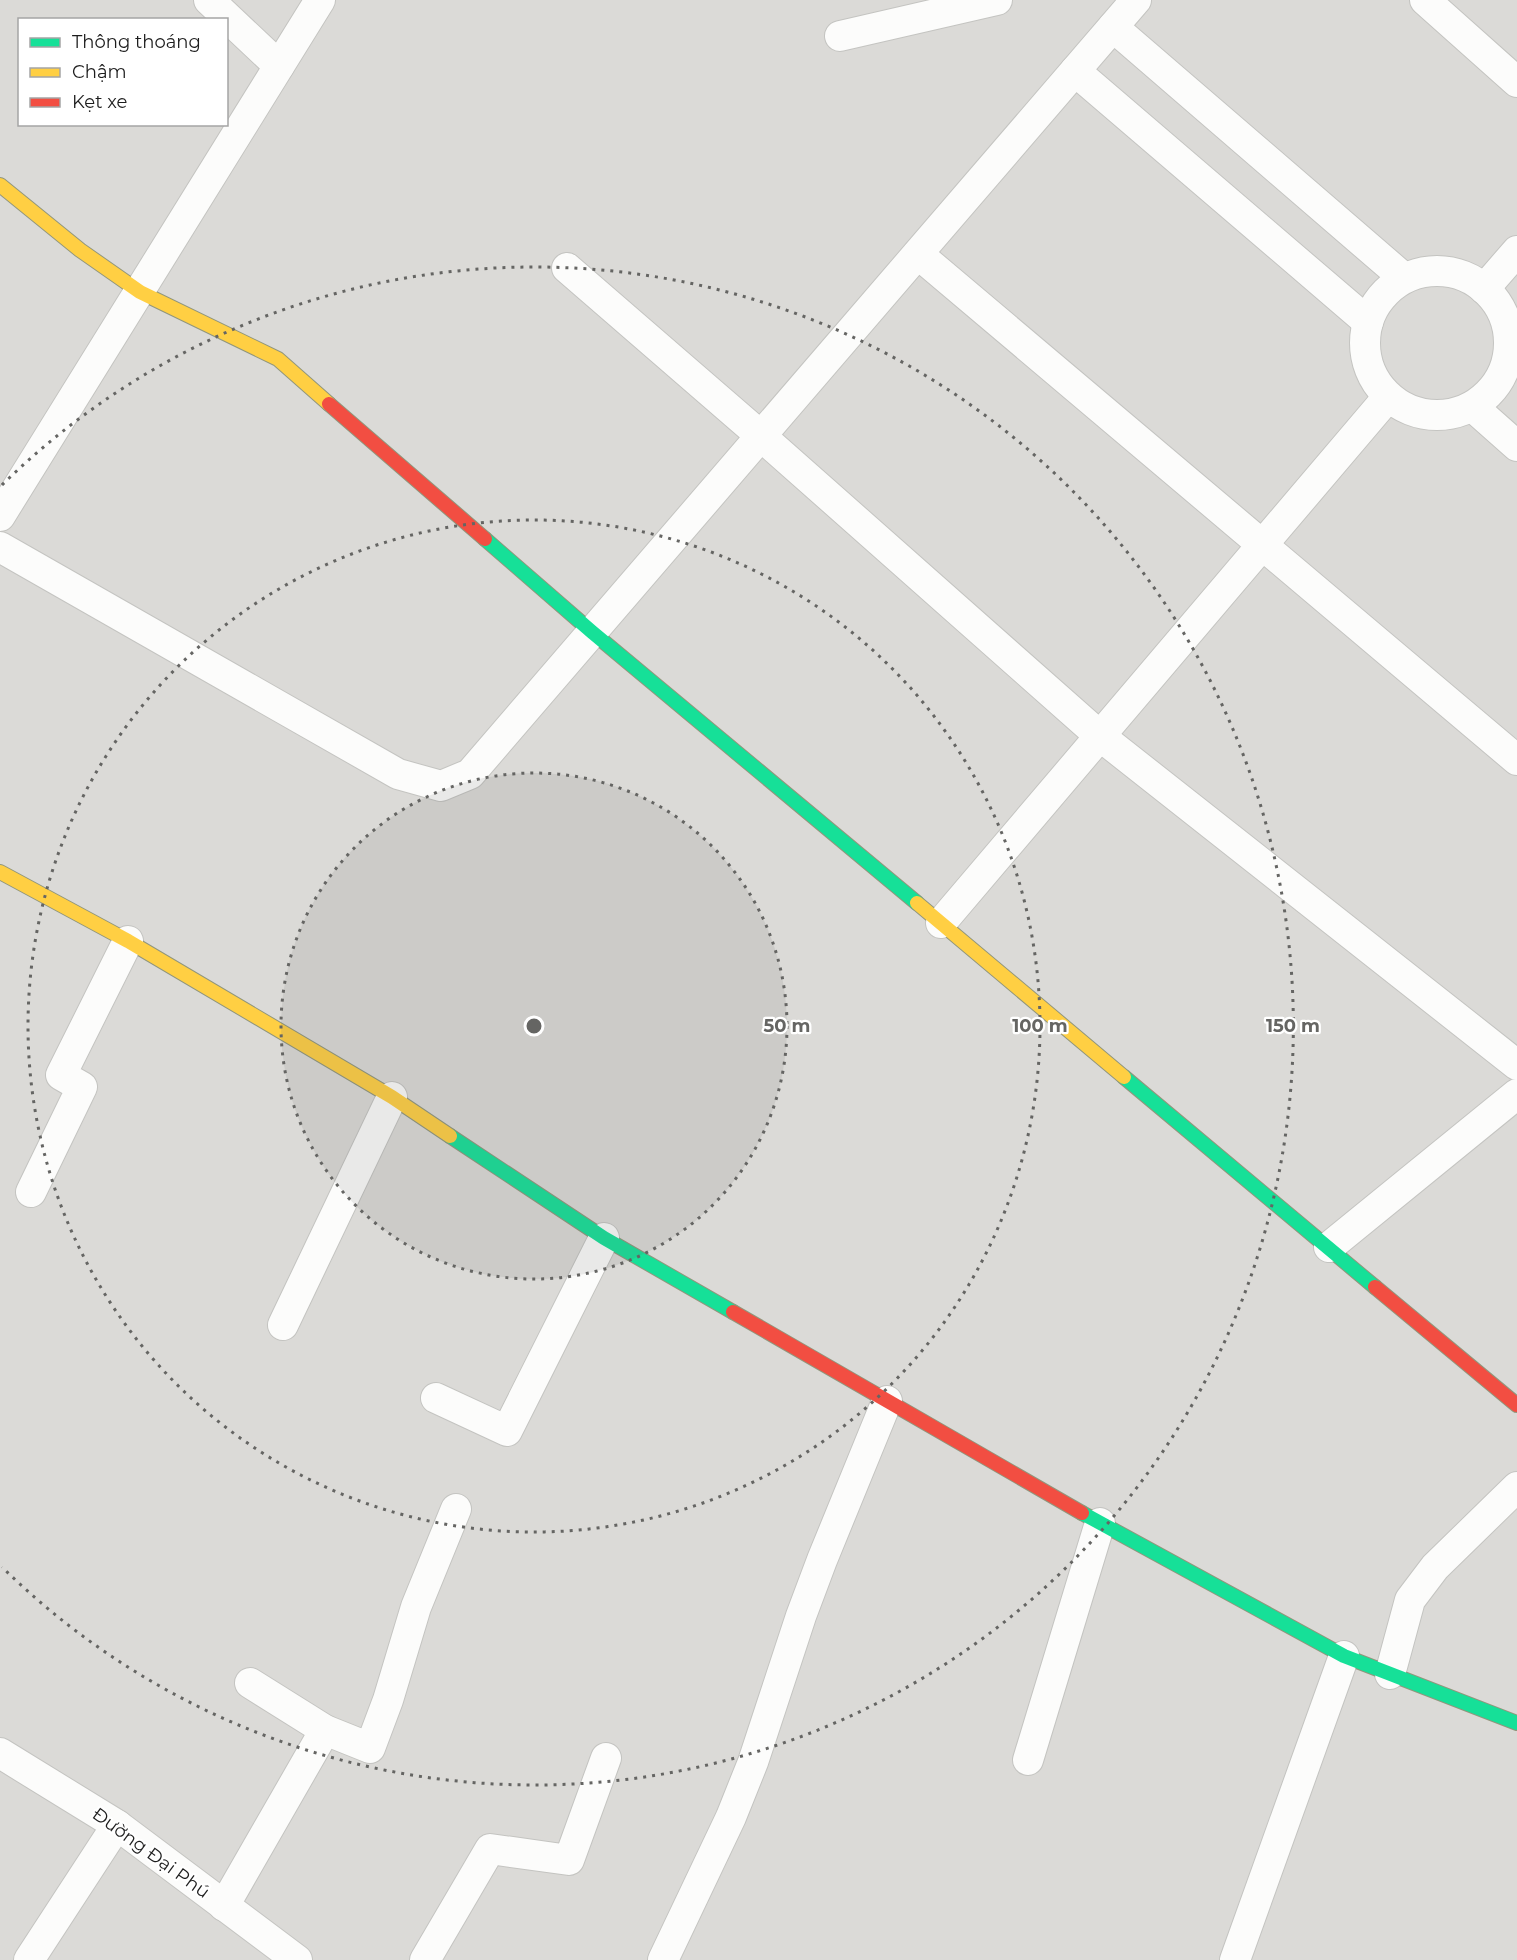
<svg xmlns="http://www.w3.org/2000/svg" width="1517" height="1960" viewBox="0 0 1517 1960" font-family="Montserrat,sans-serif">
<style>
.residential{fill:#dbdad7;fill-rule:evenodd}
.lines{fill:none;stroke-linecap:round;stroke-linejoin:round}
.street-casing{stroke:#c4c4c1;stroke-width:32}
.fast-casing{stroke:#91967c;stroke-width:16}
.slow-casing{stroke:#91967c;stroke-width:16}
.jam-casing{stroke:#91967c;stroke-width:16}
.street{stroke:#fcfcfb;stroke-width:30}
.fast{stroke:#16e098;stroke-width:14}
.slow{stroke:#ffcf43;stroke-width:14}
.jam{stroke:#f24e42;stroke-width:14}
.ring{fill:none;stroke:#656563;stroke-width:3;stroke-dasharray:3 6}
.labels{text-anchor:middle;stroke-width:4.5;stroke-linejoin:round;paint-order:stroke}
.street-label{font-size:18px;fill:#1d1d1d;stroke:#fff}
.centre{fill:#656563;stroke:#fff;stroke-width:3}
.ring-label{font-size:18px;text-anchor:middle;font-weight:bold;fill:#656563;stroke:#fff;stroke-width:4.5;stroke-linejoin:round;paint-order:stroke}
</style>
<rect width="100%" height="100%" fill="#ecebe5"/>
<path class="residential" d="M0,0H1517V1960H0ZM20,20H226V124H20Z"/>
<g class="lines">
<defs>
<g id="street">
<polyline points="209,0 279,66"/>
<polyline points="1425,0 1517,82"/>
<polyline points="1113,27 1404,278"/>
<polyline points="840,36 997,0"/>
<polyline points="1075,71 1368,322"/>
<polyline points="918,254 1517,760"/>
<polyline points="567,268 761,436 1100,736 1517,1065"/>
<circle cx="1437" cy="343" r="72"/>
<polyline points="1484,289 1517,251"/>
<polyline points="1473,407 1517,446"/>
<polyline points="0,516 320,0"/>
<polyline points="0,547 398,774 441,786 470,774 1136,0"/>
<polyline points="941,923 1388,397"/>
<polyline points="31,1192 82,1087 61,1075 128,941"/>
<polyline points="1329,1247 1517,1094"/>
<polyline points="283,1325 392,1097"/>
<polyline points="436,1398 507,1431 604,1238"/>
<polyline points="1390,1674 1410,1600 1435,1567 1517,1487"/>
<polyline points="250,1683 325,1730 370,1748 388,1700 416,1607 456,1509"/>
<polyline points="0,1753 117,1825 297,1960"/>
<polyline points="1028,1760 1100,1523"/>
<polyline points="224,1906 325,1730"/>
<polyline points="29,1960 117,1825"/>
<polyline points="425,1960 490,1849 569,1860 606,1758"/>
<polyline points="663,1960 731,1817 753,1762 801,1616 822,1560 887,1401"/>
<polyline points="1235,1960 1344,1656"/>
</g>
<g id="fast">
<polyline points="485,539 592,632 917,903"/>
<polyline points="1124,1077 1375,1287"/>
<polyline points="450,1136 604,1238 733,1312"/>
<polyline points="1082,1513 1344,1656 1517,1723"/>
</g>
<g id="slow">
<polyline points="0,185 80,250 140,292 278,359 329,404"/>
<polyline points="0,872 128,941 392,1097 450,1136"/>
<polyline points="917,903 1124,1077"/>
</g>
<g id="jam">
<polyline points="329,404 485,539"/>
<polyline points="1375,1287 1517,1405"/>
<polyline points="733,1312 1082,1513"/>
</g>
</defs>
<use href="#street" class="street-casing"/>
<use href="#fast" class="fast-casing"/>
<use href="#slow" class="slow-casing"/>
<use href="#jam" class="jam-casing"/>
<use href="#street" class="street"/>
<use href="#fast" class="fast"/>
<use href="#slow" class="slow"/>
<use href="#jam" class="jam"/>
</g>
<circle cx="534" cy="1026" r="253" fill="#656563" fill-opacity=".12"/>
<g class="ring">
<circle cx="534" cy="1026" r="253"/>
<circle cx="534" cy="1026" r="506"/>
<path d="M2 485A759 759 0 1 1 2 1567"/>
</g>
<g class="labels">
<g class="street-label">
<text transform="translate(151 1853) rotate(36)" y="6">Đường Đại Phú</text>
</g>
</g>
<circle cx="534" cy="1026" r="9" class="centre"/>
<g class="ring-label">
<text x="787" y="1032">50 m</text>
<text x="1040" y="1032">100 m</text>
<text x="1293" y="1032">150 m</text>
</g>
<rect x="18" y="18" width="210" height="108" fill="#ffffff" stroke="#a5a5a5" stroke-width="1.5"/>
<rect x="30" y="38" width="30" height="9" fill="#16e098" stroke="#a5a5a5" stroke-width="1.5"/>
<text x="72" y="48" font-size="18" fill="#1d1d1d">Thông thoáng</text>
<rect x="30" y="68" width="30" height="9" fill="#ffcf43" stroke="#a5a5a5" stroke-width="1.5"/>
<text x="72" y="78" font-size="18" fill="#1d1d1d">Chậm</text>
<rect x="30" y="98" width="30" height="9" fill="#f24e42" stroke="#a5a5a5" stroke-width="1.5"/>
<text x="72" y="108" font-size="18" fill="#1d1d1d">Kẹt xe</text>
</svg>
